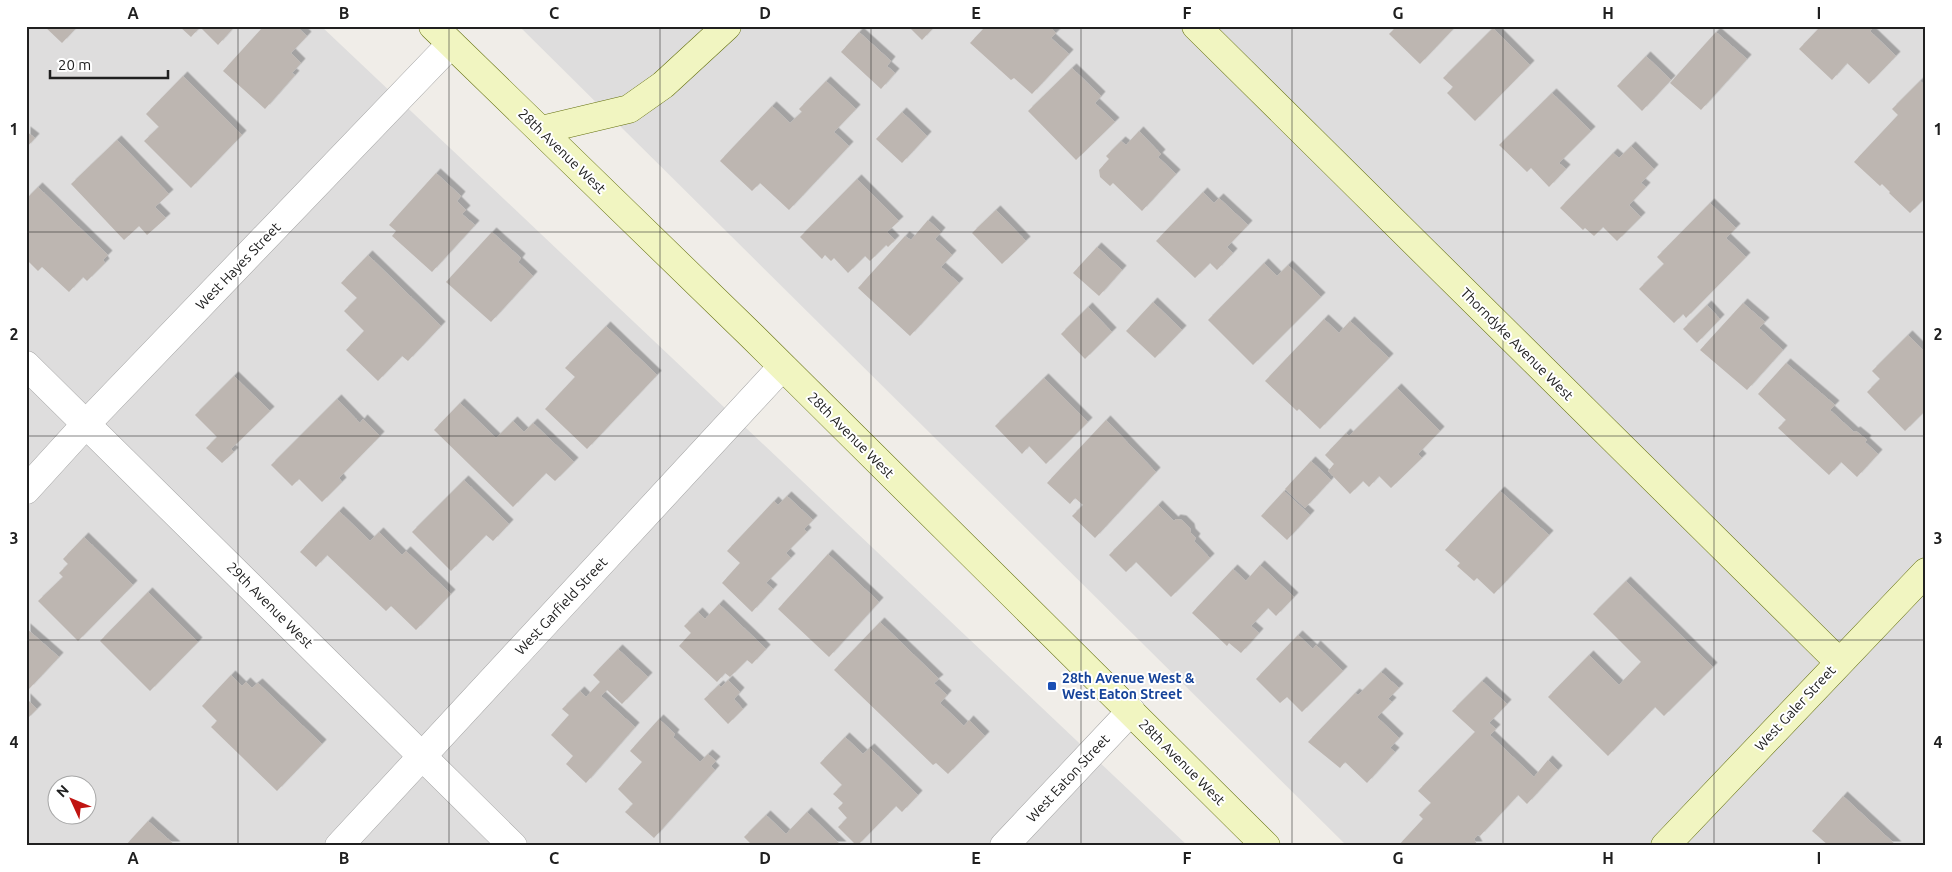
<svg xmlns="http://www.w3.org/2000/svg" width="1952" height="872" viewBox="0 0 1952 872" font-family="Ubuntu,sans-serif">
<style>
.residential{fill:#dedddd;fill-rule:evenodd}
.building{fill:#bdb6b1;filter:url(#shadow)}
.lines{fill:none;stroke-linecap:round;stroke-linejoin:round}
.street-casing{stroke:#a4a4a4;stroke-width:29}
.secondary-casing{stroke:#64700f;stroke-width:29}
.street{stroke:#fff;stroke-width:28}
.secondary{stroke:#f1f5c1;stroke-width:28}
.grid{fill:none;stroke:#202020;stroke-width:1;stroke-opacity:0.55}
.transit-dot{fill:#1a4fb4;stroke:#fff;stroke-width:2}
.labels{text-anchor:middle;stroke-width:4;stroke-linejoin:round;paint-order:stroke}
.street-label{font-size:14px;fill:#202020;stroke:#fff}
.transit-label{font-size:14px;font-weight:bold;fill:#164399;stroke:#fff;text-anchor:start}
.neatline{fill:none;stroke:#202020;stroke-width:2}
.grid-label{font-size:16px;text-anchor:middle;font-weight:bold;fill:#202020}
</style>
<defs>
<filter id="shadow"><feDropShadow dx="4.5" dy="-4.5" stdDeviation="0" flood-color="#0004"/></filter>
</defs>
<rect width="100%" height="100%" fill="#f0ede8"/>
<g class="residential">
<path d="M26,26H321L1188,846H26ZM58,784H88V814H58Z"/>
<polygon points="519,26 1926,26 1926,846 1347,846"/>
</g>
<g class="building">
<polygon points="44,26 78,26 62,43"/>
<polygon points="179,26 235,26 218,45 200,27 191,37"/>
<polygon points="264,26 296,26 307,36 291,53 301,63 292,73 295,75 265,109 223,71"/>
<polygon points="908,26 935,26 922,40"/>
<polygon points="986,26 1049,26 1056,33 1051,38 1069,54 1032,94 1014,78 1011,80 970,43"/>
<polygon points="1397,26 1456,26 1420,64 1389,34"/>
<polygon points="1821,26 1874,26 1870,31 1896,56 1869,84 1847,63 1832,80 1799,49"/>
<polygon points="1493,28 1530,65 1475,121 1447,93 1453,87 1443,78"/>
<polygon points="859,32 891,61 887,66 895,73 881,89 841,52"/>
<polygon points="1716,32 1747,59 1701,110 1670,83"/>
<polygon points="1646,56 1671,80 1642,111 1617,86"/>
<polygon points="1072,68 1101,96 1095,103 1115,122 1076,160 1028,111"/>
<polygon points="183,76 242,135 191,188 144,141 159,127 146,114"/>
<polygon points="826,81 856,109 834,132 849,146 789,210 760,183 752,191 720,161 772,106 790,123 802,112 799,109"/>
<polygon points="1920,81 1926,86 1926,197 1910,213 1889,193 1890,192 1882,184 1880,186 1854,162 1898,115 1892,109"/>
<polygon points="1552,93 1591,131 1559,163 1566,169 1549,187 1531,168 1527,172 1499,145"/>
<polygon points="902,112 927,136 902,163 876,139"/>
<polygon points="26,131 35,138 26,148"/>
<polygon points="1139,131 1161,154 1158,157 1176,174 1142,211 1113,183 1110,186 1100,177 1099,170 1109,159 1106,156 1121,141 1126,145"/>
<polygon points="117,140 169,194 155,207 166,218 147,235 139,226 124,240 71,184"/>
<polygon points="1631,146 1654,169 1641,183 1646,187 1629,205 1641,217 1617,241 1603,227 1594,236 1585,228 1583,230 1560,208 1613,153 1619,158"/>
<polygon points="436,173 461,196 457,201 466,210 462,214 475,225 432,272 392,236 396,231 389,225"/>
<polygon points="857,179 899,221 887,232 895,240 888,247 886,245 870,261 865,256 848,273 834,258 831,261 825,255 822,259 800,237"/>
<polygon points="38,187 108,255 103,260 105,263 87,281 83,277 69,292 42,267 38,271 26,259 26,199"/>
<polygon points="1203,192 1214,203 1219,198 1248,225 1227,247 1233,253 1217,270 1210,263 1195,278 1156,241"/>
<polygon points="1710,203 1736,228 1726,238 1746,257 1686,318 1683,314 1674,323 1639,289 1664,264 1657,257"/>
<polygon points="996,210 1026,241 1002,264 972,233"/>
<polygon points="928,220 941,232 935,239 952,255 941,267 959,283 910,336 858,288 905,236 911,240"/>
<polygon points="492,232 521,258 518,262 533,276 491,322 446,282"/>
<polygon points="1097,247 1122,270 1099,296 1073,273"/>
<polygon points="368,255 441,326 408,361 402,356 378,381 346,350 364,331 344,311 357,298 341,283"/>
<polygon points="1264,263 1277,276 1288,265 1321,297 1253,365 1208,320"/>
<polygon points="1153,302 1182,330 1155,358 1126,331"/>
<polygon points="1743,303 1765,322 1759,328 1783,350 1747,390 1700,350"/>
<polygon points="1707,305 1720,319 1697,343 1683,329"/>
<polygon points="1088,307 1112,332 1085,359 1061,334"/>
<polygon points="1324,319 1339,333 1350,321 1389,358 1320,429 1299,409 1297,411 1265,381"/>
<polygon points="606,326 657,375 587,449 545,409 575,377 565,368"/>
<polygon points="1908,335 1926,353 1926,410 1905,431 1867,392 1880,379 1872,371"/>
<polygon points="1786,363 1835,405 1830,410 1854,432 1856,431 1867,440 1865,442 1878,454 1857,477 1841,462 1829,475 1778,428 1786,420 1758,394"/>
<polygon points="234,376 270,411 231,449 234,452 222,463 206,448 217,437 195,415"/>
<polygon points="1044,378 1088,422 1046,464 1029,446 1022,454 995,426"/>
<polygon points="1397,388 1440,431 1418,454 1422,458 1391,488 1379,476 1369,487 1363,481 1350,494 1328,471 1334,464 1325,455 1346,433 1349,436"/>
<polygon points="337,399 360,423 363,419 380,436 339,478 342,482 322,502 299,479 292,486 271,465"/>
<polygon points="460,403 496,438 513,421 524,432 533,423 574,462 555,481 546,473 513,507 434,430"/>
<polygon points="1106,420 1156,472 1095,538 1072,516 1083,505 1075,498 1070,504 1047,483"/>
<polygon points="1311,461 1331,480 1305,508 1285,489"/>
<polygon points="464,480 509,524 493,541 486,535 451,571 412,532"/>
<polygon points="1284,491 1310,515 1287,540 1261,516"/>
<polygon points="1500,491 1549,535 1494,594 1477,578 1474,581 1457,566 1460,563 1445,550"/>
<polygon points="787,496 813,520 804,529 807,532 786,553 791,558 766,583 773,589 752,612 722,583 740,563 727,551 774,501 778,505"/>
<polygon points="1158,505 1174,521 1176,519 1182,520 1190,528 1191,533 1196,538 1194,541 1210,558 1171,597 1136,562 1126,572 1109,555"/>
<polygon points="339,511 370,541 379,532 402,555 406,551 451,594 416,630 391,606 386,611 327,555 316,567 300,552"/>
<polygon points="84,537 133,585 78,641 38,601 63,577 59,573 68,564 63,559"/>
<polygon points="828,554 879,602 829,657 778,609"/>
<polygon points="1260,565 1294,597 1276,616 1268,608 1251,626 1259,633 1241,653 1229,643 1227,646 1192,613 1233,569 1246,581"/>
<polygon points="1626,581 1713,667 1664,716 1655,707 1608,756 1548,697 1589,655 1619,685 1641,662 1593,614"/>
<polygon points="148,592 198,642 150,691 100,641"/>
<polygon points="719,604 766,649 752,664 747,660 730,677 725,673 717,682 679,646 691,633 684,626 698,612 705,619"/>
<polygon points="880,622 939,679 934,683 947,695 940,703 964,726 969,720 985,736 948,774 936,763 933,765 834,670"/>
<polygon points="26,628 59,657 29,689 26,686"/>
<polygon points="1298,635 1313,649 1316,645 1343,671 1302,712 1287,697 1280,703 1256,679"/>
<polygon points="618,649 648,677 622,704 607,690 601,696 635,727 586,783 566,764 573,756 551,735 569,715 562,709 580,691 586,697 600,682 593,675"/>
<polygon points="1381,672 1399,688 1388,699 1392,702 1377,717 1399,738 1390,748 1395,752 1367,783 1345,762 1340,768 1308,742 1355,693 1358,695"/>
<polygon points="231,675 242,686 246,682 252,688 258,683 322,744 277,791 211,727 217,721 202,706"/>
<polygon points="728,680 740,692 734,699 743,709 728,724 704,699 719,685 721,687"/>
<polygon points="1482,681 1507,704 1489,723 1496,729 1490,735 1534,777 1548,760 1558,770 1527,804 1518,795 1480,836 1478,835 1474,839 1478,846 1398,846 1423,819 1419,815 1431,803 1418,791 1475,732 1452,711"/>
<polygon points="26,698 37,709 26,720"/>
<polygon points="659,719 675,734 673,737 700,762 708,754 716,761 711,766 715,770 654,838 625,812 633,804 618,789 642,762 630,751"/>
<polygon points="845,737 863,754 870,748 918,795 902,812 896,806 857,846 838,827 847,818 838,808 843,803 833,794 842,785 820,763"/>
<polygon points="1843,796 1897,846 1829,846 1812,831"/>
<polygon points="807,812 842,846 753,846 744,837 766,815 786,834"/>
<polygon points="148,821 176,846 125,846"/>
</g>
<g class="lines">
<defs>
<g id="street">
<polyline points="26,365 513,846"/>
<polyline points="26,490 86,424 451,44"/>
<polyline points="339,846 782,367"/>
<polyline points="1004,846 1131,711"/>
</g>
<g id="secondary">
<polyline points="433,26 753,337 1266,846"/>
<polyline points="1196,26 1839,662"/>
<polyline points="541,130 629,109 663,85 727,26"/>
<polyline points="1665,846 1926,572"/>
</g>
</defs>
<use href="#street" class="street-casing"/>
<use href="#secondary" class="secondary-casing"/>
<use href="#street" class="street"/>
<use href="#secondary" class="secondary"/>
</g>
<path class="grid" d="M238,26V846M449,26V846M660,26V846M871,26V846M1081,26V846M1292,26V846M1503,26V846M1714,26V846M26,232H1926M26,436H1926M26,640H1926"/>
<rect class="transit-dot" x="1047" y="681" width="10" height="10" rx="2.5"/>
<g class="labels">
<g class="street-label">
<text transform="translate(562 151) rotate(44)" y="5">28th Avenue West</text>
<text transform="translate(238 266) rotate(-46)" y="5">West Hayes Street</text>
<text transform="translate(1517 344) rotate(45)" y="5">Thorndyke Avenue West</text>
<text transform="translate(851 435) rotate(45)" y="5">28th Avenue West</text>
<text transform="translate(270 605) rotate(45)" y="5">29th Avenue West</text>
<text transform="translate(561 606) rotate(-47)" y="5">West Garfield Street</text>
<text transform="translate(1795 708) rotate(-47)" y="5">West Galer Street</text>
<text transform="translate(1182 762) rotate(45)" y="5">28th Avenue West</text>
<text transform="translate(1068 778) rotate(-47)" y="5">West Eaton Street</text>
</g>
<g class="transit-label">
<text x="1062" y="683">28th Avenue West &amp;<tspan x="1062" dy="16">West Eaton Street</tspan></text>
</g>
</g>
<rect width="1952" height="872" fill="none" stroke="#ffffff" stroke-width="55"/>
<g transform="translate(72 800) rotate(314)"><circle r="24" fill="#ffffff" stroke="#a6a6a6"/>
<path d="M0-4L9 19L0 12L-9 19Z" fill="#c01411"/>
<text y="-8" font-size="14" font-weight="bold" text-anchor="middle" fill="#202020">N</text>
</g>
<path d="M50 70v8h118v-8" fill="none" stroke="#202020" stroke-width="2.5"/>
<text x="58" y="70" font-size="15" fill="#202020" stroke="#ffffff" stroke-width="4" paint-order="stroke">20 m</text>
<rect x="28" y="28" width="1896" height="816" class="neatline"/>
<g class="grid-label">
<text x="133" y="19">A</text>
<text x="344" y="19">B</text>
<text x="554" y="19">C</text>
<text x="765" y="19">D</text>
<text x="976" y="19">E</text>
<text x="1187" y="19">F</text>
<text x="1398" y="19">G</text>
<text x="1608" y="19">H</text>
<text x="1819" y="19">I</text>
<text x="14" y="135">1</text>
<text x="1938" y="135">1</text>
<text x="14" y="340">2</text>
<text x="1938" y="340">2</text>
<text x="14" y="544">3</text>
<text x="1938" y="544">3</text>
<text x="14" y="748">4</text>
<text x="1938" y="748">4</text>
<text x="133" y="864">A</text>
<text x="344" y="864">B</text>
<text x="554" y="864">C</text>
<text x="765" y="864">D</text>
<text x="976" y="864">E</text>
<text x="1187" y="864">F</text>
<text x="1398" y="864">G</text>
<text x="1608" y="864">H</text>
<text x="1819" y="864">I</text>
</g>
</svg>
